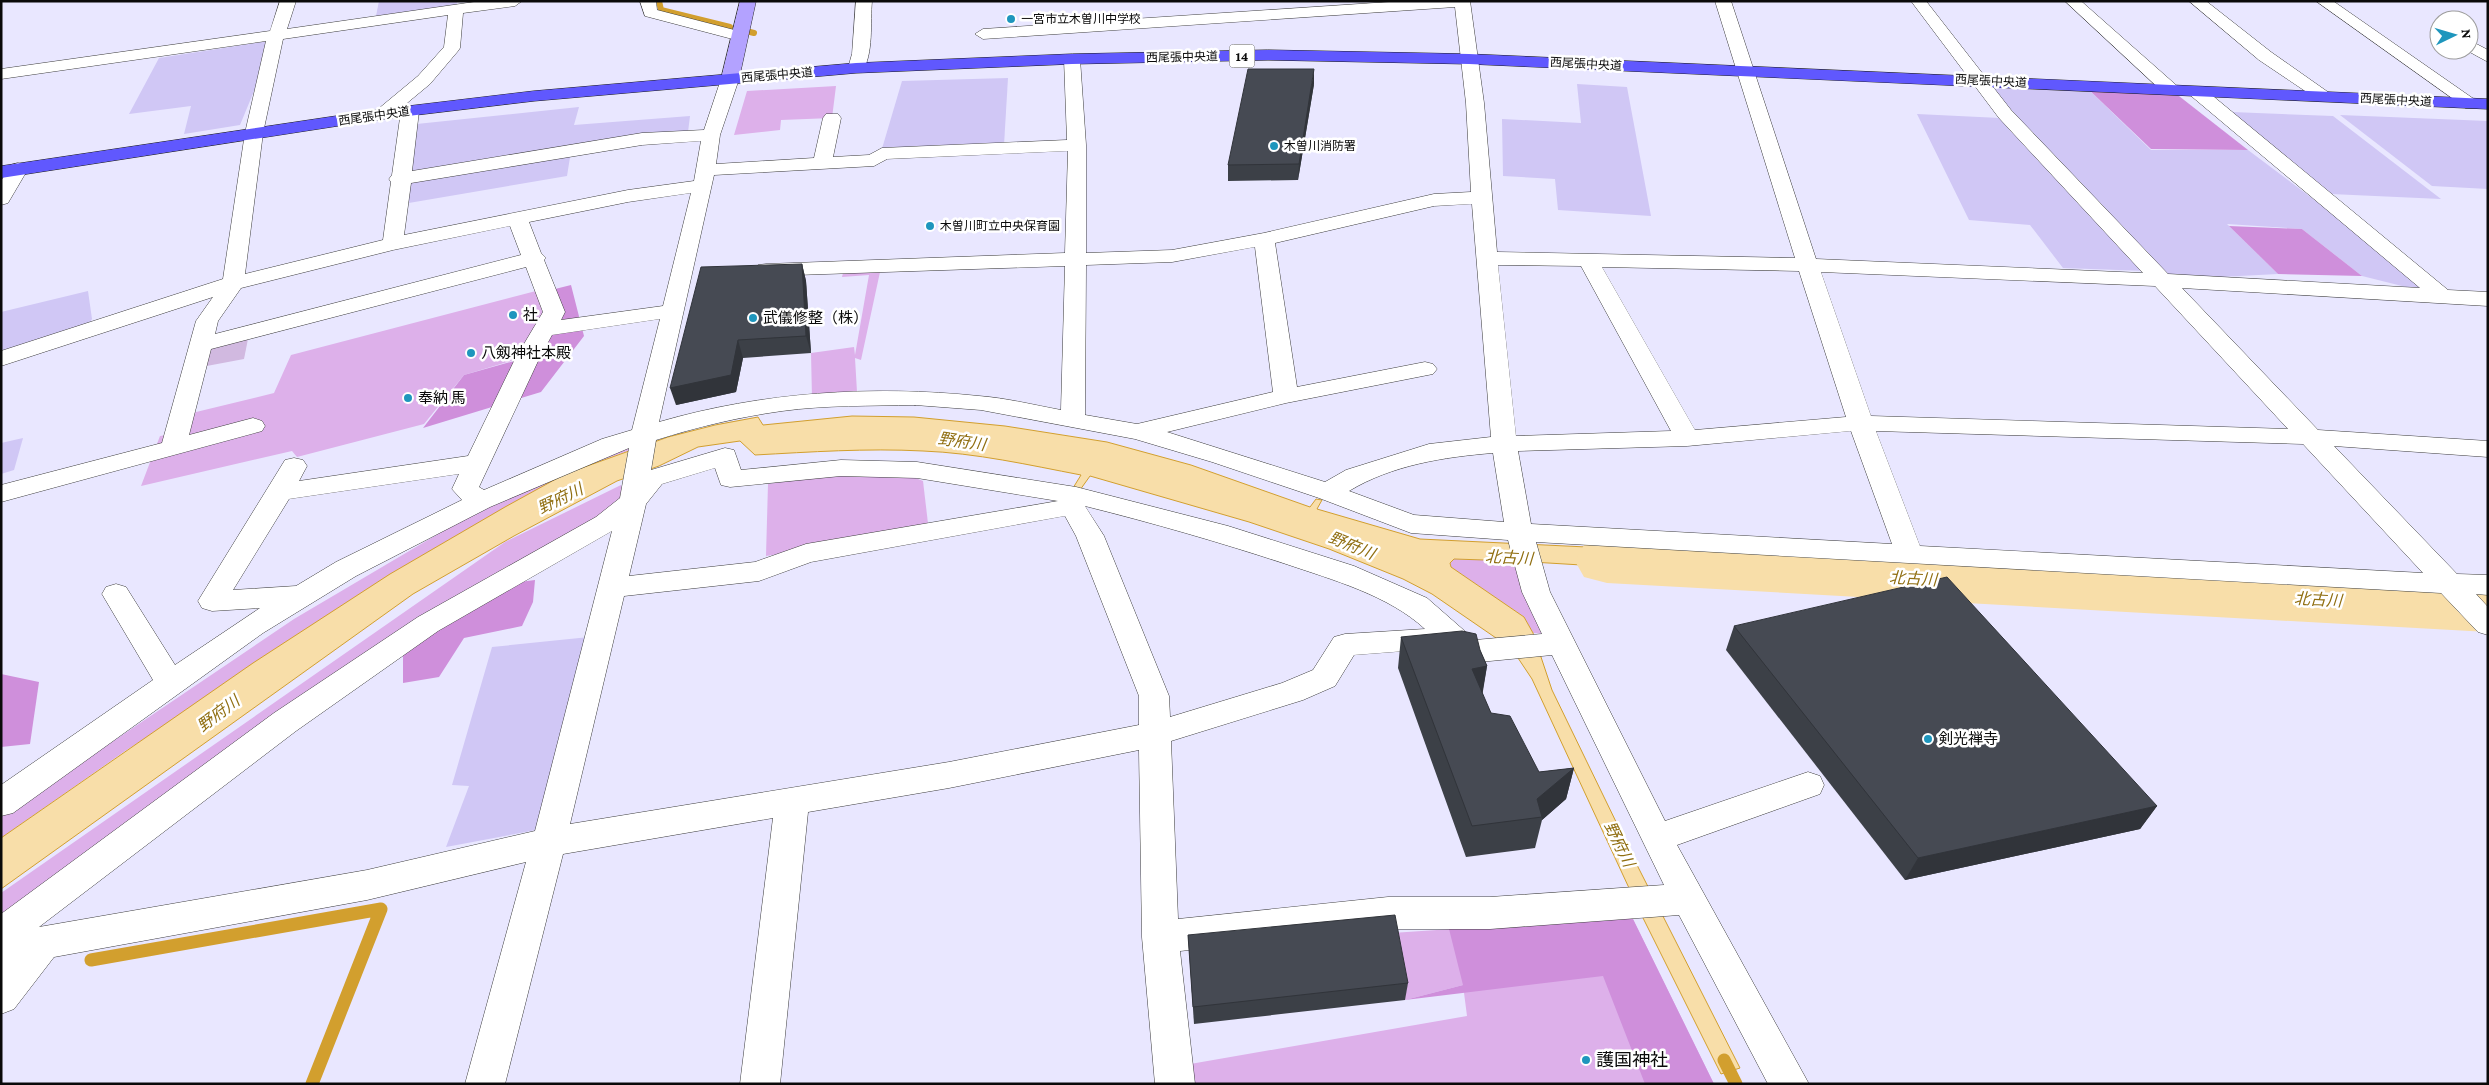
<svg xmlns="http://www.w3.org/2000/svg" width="2489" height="1085" viewBox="0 0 2489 1085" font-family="'Crimson Pro','Noto Sans JP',serif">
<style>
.farmland{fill:#d0c7f5}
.green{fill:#ddb0ea}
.forest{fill:#cf8fdb}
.cemetery{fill:#d1b9e0}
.water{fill:#f8dea9;stroke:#d29f2e}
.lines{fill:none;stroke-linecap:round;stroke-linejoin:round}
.stream-far1{stroke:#d29f2e;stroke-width:6}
.stream{stroke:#d29f2e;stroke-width:13}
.river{fill:#f8dea9;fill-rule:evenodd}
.street-casing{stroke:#3d3d3d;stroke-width:1}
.secondary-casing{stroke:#2c2c2c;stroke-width:1}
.primary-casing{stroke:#1b1b1b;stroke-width:1}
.street{fill:#fff;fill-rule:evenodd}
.secondary{fill:#b3a2ff;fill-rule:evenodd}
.primary{fill:#6058fe;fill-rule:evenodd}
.wall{fill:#3c4047}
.shaded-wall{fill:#31343a}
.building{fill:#464a53;stroke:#31343a}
.poi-dot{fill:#1e96bd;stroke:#fff;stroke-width:2}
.labels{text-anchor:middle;stroke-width:5;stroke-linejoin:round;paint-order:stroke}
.far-poi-label{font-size:12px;fill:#0a0a0a;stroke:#fff;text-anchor:start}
.far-street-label{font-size:12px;fill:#0a0a0a;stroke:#fff}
.shield{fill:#fff;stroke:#545454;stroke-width:1}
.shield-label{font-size:14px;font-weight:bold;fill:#0a0a0a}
.poi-label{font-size:15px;fill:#0a0a0a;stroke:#fff;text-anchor:start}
.water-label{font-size:16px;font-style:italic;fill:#906e10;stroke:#fff}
.near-poi-label{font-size:18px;fill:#0a0a0a;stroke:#fff;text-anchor:start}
</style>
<rect width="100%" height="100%" fill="#e9e7ff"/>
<g class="farmland">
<polygon points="379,1 457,1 457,5 376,16"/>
<polygon points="275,40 240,125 184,134 191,106 129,114 159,58"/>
<polygon points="1008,78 1004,145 881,152 902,81"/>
<polygon points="1978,81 2085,86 2151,150 2248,150 2442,296 2362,276 2302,229 2227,224 2278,274 2162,280"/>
<polygon points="1577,84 1627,87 1651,216 1558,210 1555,179 1503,176 1502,119 1581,123"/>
<polygon points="579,107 574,125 690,116 688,132 571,151 567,176 397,205 407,125"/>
<polygon points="2232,112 2333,116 2441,199 2331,194"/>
<polygon points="1917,114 2000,118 2146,271 2063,268 2030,225 1969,220"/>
<polygon points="2340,115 2488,121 2488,189 2432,186"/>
<polygon points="88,291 92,319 86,331 1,359 1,312"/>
<polygon points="23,438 14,470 1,474 1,443"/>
<polygon points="599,636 552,827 446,847 469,786 452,785 492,647"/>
</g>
<g class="green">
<polygon points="836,86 832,118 781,120 780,130 734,135 747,91"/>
<polygon points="880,272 861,360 855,358 857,392 812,398 811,353 854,347 855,355 869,275 842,277 843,273"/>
<polygon points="536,291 543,314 518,359 464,375 424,424 297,457 292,451 141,486 160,436 187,432 192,413 274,393 291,355"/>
<polygon points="635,442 633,449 565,474 125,751 1,838 1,817 294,619 499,498"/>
<polygon points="838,474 908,475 923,481 929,532 766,556 768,484"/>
<polygon points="621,485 626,507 403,641 1,928 1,893 505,542"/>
<polygon points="1454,559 1515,561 1548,634 1533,633 1524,617 1451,567 1450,563"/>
<polygon points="1632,917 1714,1084 1178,1084 1173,1067 1467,1016 1463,985 1405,1000 1392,933"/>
</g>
<g class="forest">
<polygon points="2085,86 2170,89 2248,150 2151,149"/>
<polygon points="2229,226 2302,229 2362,276 2278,274"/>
<polygon points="571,285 584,336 541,392 423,428 464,375 528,357 554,312 547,291"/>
<polygon points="535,580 533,602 522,626 464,638 439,677 403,683 403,641 495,585"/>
<polygon points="1,674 39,682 30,744 1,747"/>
<polygon points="1632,917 1714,1084 1645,1084 1603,976 1405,1000 1463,985 1449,929"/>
</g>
<polygon class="cemetery" points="249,334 244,359 196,368 202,344"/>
<path class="water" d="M852,416L914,417L1005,426L1107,442L1191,465L1310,507L1316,499L1322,500L1317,509L1420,539L1691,552L1697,572L1515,561L1454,559L1450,563L1451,567L1524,617L1533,633L1552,690L1637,865L1740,1068L1721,1074L1642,916L1532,679L1512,649L1432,594L1403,579L1329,549L1249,522L1090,476L1080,490L1073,488L1081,475C1029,465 976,453 923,451C867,448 810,452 755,455L740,441L698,447L659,466L617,481L514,536L413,594L1,889V838L253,663L390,574L505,507L565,474L668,437L715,425L758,417L763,425Z"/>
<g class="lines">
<g class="stream-far1">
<polyline points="659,1 661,10 730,27"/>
<polyline points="750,32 754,33"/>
</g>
<g class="stream">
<polyline points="91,960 381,909 312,1084"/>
<polyline points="1724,1060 1736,1084"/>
</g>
<polygon class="river" points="1607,539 2488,584 2488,632 1607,583 1584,577 1575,561 1584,545"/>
<defs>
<g id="street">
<path d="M280,1H296L287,29L481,1H522L515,6L463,13L460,48L458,51L430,84L389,118H377L374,114L377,110L418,76L444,47L448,15L283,39L263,133L245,274L383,240L391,182L389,179L392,175L401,111L404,107H416L419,111L412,171L642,133L704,130L721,79L724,75H736L739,79L720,135L716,164L814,158L823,118L826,114H838L841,118L833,157L869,155L882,148L1067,140L1064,59L1066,55H1078L1080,59L1086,145V253L1172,250L1264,233L1434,194L1471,192L1466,103L1455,7L983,39L975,34L983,29L1404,1H1470L1484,103L1497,252L1795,258L1715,1H1731L1816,259L2143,273L1999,118L1911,1H1926L2011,110L2168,274L2420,288L2190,95L2187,91L2190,87H2202L2448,290L2488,292V306L2182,288L2318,430L2488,441V457L2334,446L2457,574L2488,575V595L2476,594L2488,607V635L2478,632L2441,593L1536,542L1550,592L1665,821L1808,772L1820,776L1824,785L1820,794L1677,845L1809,1084H1768L1679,915L1490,929H1388L1180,951L1195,1084H1155L1142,937L1139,750L949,788L808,812L780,1084H740L773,818L563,854L505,1084H465L526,862L367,900L54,957L14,1009L1,1014V914L274,713L418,617L596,517L620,498L629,448L490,507L356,576L263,633L13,813L1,816V785L153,680L102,594L106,587L116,584L126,587L175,665L260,608L212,611L202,608L198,601L285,460L294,458L303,460L307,466L299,481L468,456L515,359L543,312L526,267L211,349L189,435L253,418L262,421L265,426L262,431L1,502V485L162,443L196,321L213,297L1,366V351L223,279L245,133L266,41L1,79V69L270,31ZM701,141L694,181L628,190L404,235L411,183L642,145ZM1068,151L1065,253L766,264L758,265L755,270L758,275L766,276L1065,266L1061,410C1034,405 1006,398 979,396C872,385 762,392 659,422L714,175L874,166L887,159ZM691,193L663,306L561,320L565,312L544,260L546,258L541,253L529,222L628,202ZM1472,204L1491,437L1429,444L1346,470L1325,482L1167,432L1286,403L1433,374L1437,369L1433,364L1425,362L1297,387L1275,243L1434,206ZM510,226L521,255L215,334L218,321L241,288L393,250ZM1255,247L1273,392L1137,424L1085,415L1086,265L1172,262ZM1498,265L1581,266L1671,431L1516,436ZM1602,267L1799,271L1846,417L1695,430ZM1821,272L2155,286L2288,429L1871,416ZM660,319L632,430L602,439L484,490L479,487L539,359L552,335ZM915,405L981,410L1135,439L1212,462L1319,498L1411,533L1508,540L1522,592L1542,634L1475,640L1427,598L1354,566L1228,526L1076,487L917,462L841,460L741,470L734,450L725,448L651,470L656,440C697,427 739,417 782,411C826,405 871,406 915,405ZM1851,431L1892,544L1531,524L1518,451L1687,446ZM1876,431L2303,444L2423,573L1920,546ZM1493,453L1504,522L1414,515L1349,491C1392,465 1444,457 1493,453ZM715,468L721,485L730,487L841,476L917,478L1058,501L806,544L755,562L629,576L646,504L662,484ZM459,474L452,489L462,500L336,562L296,586L233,590L289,499ZM1085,506C1153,523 1219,542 1286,564C1333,580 1388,595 1425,629L1345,634L1334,637L1313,670L1282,683L1170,717L1169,696L1104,536ZM1065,516L1076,536L1139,696V725L949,762L570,824L624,596L759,581L811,562ZM612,531L535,831L367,870L39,927L296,731L438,631ZM1445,648L1458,660L1469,663L1552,655L1664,885L1490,897H1388L1178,919L1171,741L1303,700L1335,686L1354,655Z"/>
<polygon points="640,1 656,1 657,10 746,33 748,36 740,41 645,16"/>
<path d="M856,1H872C870,22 874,54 862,72H850L848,68L852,54Z"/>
<polygon points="2065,1 2081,1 2176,85 2179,89 2176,93 2164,93"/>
<polygon points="2189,1 2206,1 2271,52 2335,97 2332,101 2320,101 2259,60"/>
<polygon points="2316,1 2333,1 2481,104 2478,108 2466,108"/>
<polygon points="2469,40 2488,50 2488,62 2466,50 2469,50"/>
<polygon points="18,163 25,165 28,169 8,203 1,205 1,181 11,165"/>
</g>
<polygon id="secondary" points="740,1 756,1 739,79 736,83 724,83 721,79"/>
<polygon id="primary" points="1268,50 1469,54 2488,99 2488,109 1469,64 1268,60 1072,64 856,73 534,101 383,119 1,178 1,166 383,109 534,91 856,63 1072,54"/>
</defs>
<use href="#street" class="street-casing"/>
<use href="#secondary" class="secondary-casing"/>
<use href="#primary" class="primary-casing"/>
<use href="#street" class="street"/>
<use href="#secondary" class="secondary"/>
<use href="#primary" class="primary"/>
</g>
<g class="wall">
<polygon points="1314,84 1298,180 1228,181 1228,165"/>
<polygon points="802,264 806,281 811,353 743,358 736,392 676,405"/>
<polygon points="1734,626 2157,806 2140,829 1905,880 1726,650"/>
<polygon points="1401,637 1480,650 1487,666 1482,694 1491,713 1539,772 1574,768 1566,799 1542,820 1535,848 1466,857 1398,668"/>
<polygon points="1188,935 1408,983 1405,1000 1194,1024"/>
</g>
<g class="shaded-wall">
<polygon points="1314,69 1314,84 1298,180 1299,164"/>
<polygon points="802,264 806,281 811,353 806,336"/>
<polygon points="738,340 743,358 736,392 676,405 670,388"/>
<polygon points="1487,666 1482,697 1472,669"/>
<polygon points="1574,768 1566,799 1542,820 1542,817 1537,799"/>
<polygon points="2157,806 2140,829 1905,880 1918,858"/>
</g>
<g class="building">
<polygon points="1248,69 1314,69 1299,164 1228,165"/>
<polygon points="802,264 806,336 738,340 731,375 670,388 701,267"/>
<polygon points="1947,577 2157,806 1918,858 1734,626"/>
<polygon points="1462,631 1476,634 1480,650 1487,666 1472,669 1491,713 1510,716 1539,772 1574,768 1537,799 1542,817 1472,826 1401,637"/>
<polygon points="1395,915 1408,983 1193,1007 1188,935"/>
</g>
<g class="poi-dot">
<circle cx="1011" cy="19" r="5"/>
<circle cx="1274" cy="146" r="5"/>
<circle cx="930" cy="226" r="5"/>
<circle cx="513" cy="315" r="5"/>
<circle cx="753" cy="318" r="5"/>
<circle cx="471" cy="353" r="5"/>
<circle cx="408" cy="398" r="5"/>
<circle cx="1928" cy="739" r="5"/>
<circle cx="1586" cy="1060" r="5"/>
</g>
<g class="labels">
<g class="far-poi-label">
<text x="1021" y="23">一宮市立木曽川中学校</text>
<text x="1284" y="150">木曽川消防署</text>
<text x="940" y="230">木曽川町立中央保育園</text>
</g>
<g class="far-street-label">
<text transform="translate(1182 57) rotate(-1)" y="4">西尾張中央道</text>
<text transform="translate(1586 64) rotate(3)" y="4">西尾張中央道</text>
<text transform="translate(777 75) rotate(-5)" y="4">西尾張中央道</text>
<text transform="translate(1991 81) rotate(3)" y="4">西尾張中央道</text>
<text transform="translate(2396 100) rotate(3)" y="4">西尾張中央道</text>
<text transform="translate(374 116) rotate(-8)" y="4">西尾張中央道</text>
</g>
<rect class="shield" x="1229.5" y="44.5" width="25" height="23" rx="4"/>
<g class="shield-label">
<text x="1242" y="61">14</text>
</g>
<g class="poi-label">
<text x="523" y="320">社</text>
<text x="763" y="323">武儀修整（株）</text>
<text x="481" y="358">八剱神社本殿</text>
<text x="418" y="403">奉納 馬</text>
<text x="1938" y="744">剣光禅寺</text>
</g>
<g class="water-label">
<text transform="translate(962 441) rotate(8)" y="6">野府川</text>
<text transform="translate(560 498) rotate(-26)" y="6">野府川</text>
<text transform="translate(1352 545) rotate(22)" y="6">野府川</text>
<text transform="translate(1509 557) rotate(3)" y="6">北古川</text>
<text transform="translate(1913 578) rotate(3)" y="6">北古川</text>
<text transform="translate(2318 599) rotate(3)" y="6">北古川</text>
<text transform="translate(218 713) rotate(-37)" y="6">野府川</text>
<text transform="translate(1620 844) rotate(64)" y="6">野府川</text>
</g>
<g class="near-poi-label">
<text x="1596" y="1066">護国神社</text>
</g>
</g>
<rect width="2489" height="1085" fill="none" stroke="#0a0a0a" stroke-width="5"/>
<g transform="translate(2454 35) rotate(85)"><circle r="24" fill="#ffffff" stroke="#9d9d9d"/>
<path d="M0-4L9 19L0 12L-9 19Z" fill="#1e96bd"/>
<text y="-8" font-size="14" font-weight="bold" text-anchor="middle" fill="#0a0a0a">N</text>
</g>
</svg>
